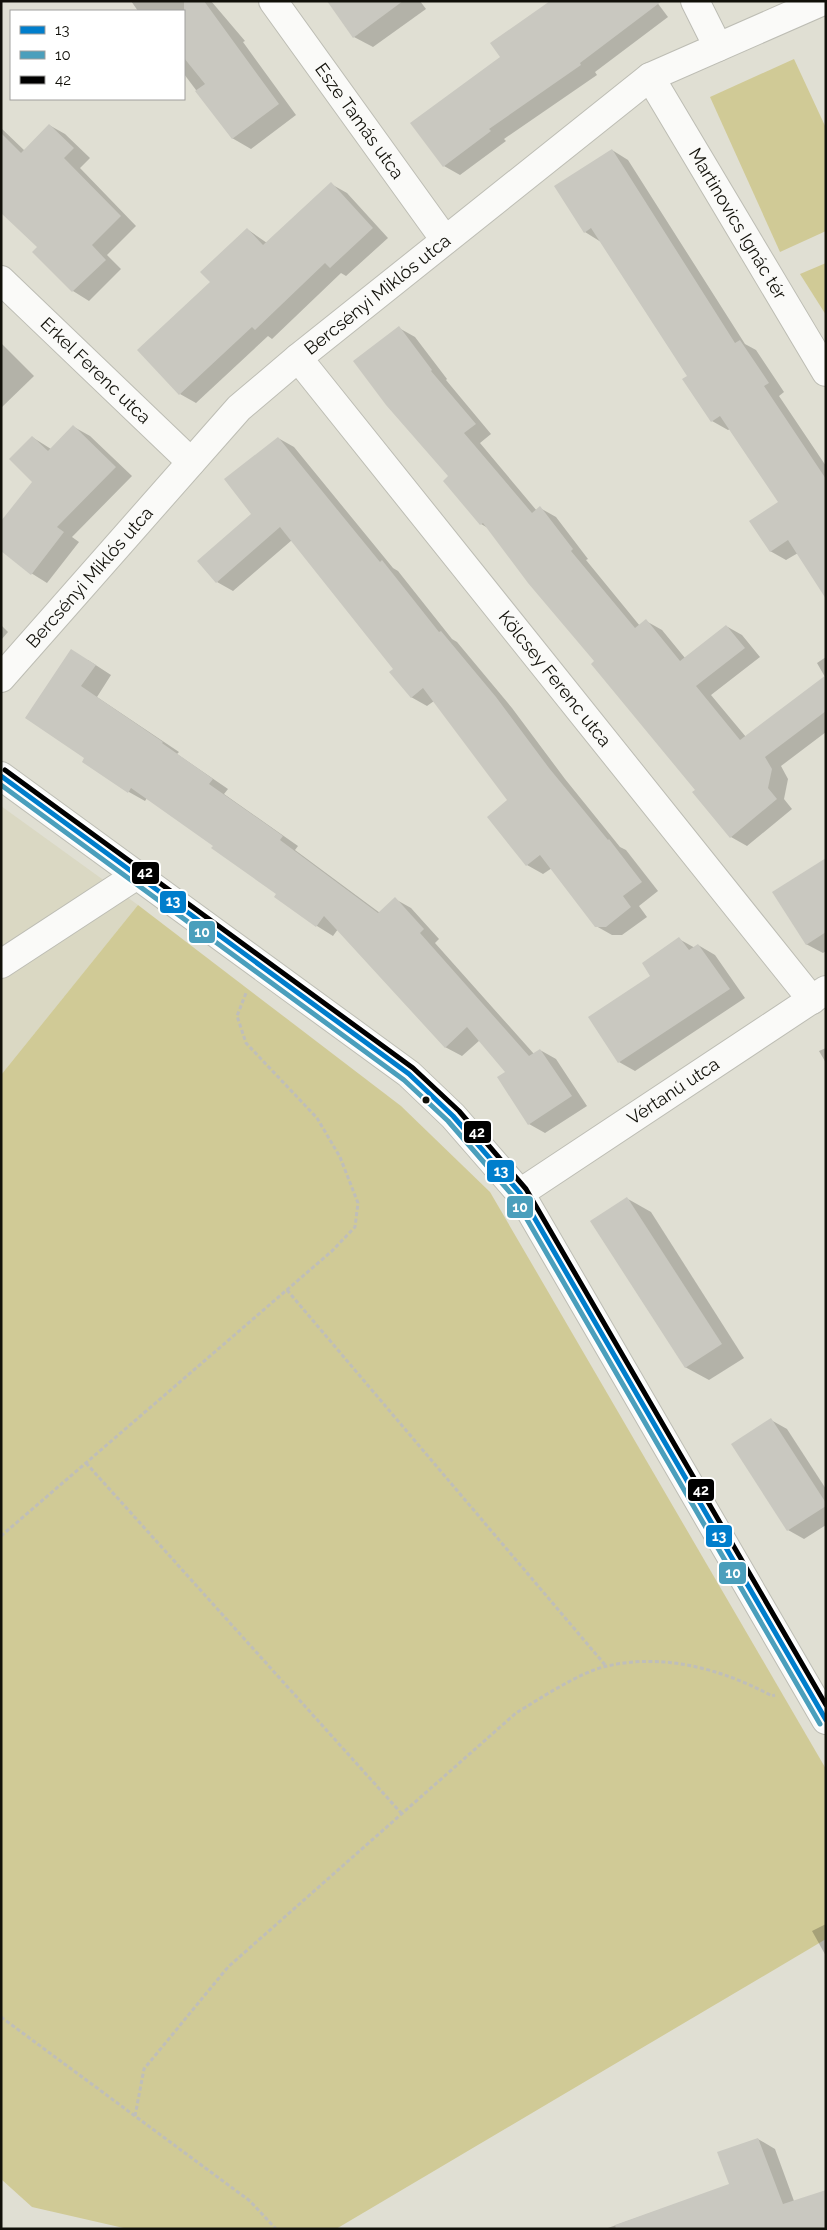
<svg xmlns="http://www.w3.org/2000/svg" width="827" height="2230" viewBox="0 0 827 2230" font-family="Raleway,sans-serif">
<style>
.built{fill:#dad8c3}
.green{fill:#d0ca96}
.shadow{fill:#0003}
.building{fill:#c9c8c0}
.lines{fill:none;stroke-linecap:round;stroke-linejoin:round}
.minor-casing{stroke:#bdbdb4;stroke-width:30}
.path{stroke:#bfbeba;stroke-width:3;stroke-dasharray:4 2.5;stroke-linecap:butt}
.minor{stroke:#fafaf8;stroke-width:28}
.bus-1-casing{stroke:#fff;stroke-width:9}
.bus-2-casing{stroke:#fff;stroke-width:9}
.bus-3-casing{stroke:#fff;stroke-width:9}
.bus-1{stroke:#007ecc;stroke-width:5}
.bus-2{stroke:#4b9fbc;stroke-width:5}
.bus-3{stroke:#000;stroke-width:5}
.bus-dot{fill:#111009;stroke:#fff;stroke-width:2}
.labels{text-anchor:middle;stroke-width:4.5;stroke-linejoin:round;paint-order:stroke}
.street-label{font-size:18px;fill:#111009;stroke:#fff}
.line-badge{stroke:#fff;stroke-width:2}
.badge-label{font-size:14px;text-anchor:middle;font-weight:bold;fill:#fff}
</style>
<rect width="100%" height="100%" fill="#e0dfd3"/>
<polygon class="built" points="1,806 138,905 1,1075"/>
<g class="green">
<polygon points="794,59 826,128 826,231 780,252 710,97"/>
<polygon points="826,263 826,315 800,274"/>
<polygon points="138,905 401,1106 490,1192 826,1769 826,1939 336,2229 128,2229 32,2207 1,2179 1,1075"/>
</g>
<g class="shadow">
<polygon points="131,1 211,1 245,41 243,42 296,115 251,149 232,138 184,74 184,11 138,11"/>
<polygon points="328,1 420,1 426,9 373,47 354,37"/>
<polygon points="656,1 668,17 595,72 597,75 504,139 506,141 460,175 444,166 501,57"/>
<polygon points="49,125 65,134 90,158 80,168 136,226 107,255 121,269 89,301 73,291 33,252 39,247 1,210 1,128 25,151"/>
<polygon points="612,150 628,160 745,344 756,350 784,392 779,396 826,466 826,596 798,553 786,560 770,551 780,502 730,429 728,430 712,421 688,376 601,242 585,232"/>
<polygon points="331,184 347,193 388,238 346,276 341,273 272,339 268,336 196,403 180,394 211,282 247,229 267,243"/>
<polygon points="399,328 415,337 447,379 446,380 491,434 480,443 537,511 540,508 556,517 588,559 586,560 640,626 646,621 662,630 685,658 726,626 742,635 760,657 711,695 746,737 825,677 817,663 826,657 826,732 781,766 788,779 784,799 792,809 747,846 731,837 693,792 696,790 596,662 488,528 481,524 445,481 450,477"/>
<polygon points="1,343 34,376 1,408"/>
<polygon points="74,427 90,436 132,476 72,537 79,542 47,583 31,573 34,482 32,437 51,449"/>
<polygon points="278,438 294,447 393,568 398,571 452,639 457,642 512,708 565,779 620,847 626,850 658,891 639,906 647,917 622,935 612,935 596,926 552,868 543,874 527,865 509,801 434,701 427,706 411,697 395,669 292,540 233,591 217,582 253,514"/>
<polygon points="1,625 8,632 1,640"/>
<polygon points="88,660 111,675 97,697 179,752 177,754 228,789 224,794 298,846 295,850 380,913 395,899 411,908 439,939 435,943 534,1054 540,1050 556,1059 587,1106 545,1133 529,1124 507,1072 480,1040 462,1056 445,1047 338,929 333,936 317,926 276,897 278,894 215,845 147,798 145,801 129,792 86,758 26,717"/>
<polygon points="826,859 826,951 823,953 806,944"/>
<polygon points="679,939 695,948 698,945 715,955 745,998 635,1071 619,1062 652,977"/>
<polygon points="826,1048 826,1063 819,1051"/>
<polygon points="628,1199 651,1212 744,1358 709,1380 685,1367"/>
<polygon points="771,1420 787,1429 826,1489 826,1525 804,1539 788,1530"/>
<polygon points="826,1924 826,1956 812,1931"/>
<polygon points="758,2139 775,2149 794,2201 826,2229 605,2229 730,2185"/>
</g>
<g class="building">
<polygon points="184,1 204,1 279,104 232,139 195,91 205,84 184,58"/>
<polygon points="327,1 403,1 353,38"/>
<polygon points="550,1 662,1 580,63 581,65 489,129 491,131 443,167 410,123 500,57 490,43"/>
<polygon points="49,124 74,148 64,158 121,216 92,245 106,260 72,292 32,252 37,247 1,213 1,133 21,153"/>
<polygon points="612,149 735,343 740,340 769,383 764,386 826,479 826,599 788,540 770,552 749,521 778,502 720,416 711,422 682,379 687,376 591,228 584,233 554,186"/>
<polygon points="331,182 373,228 330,268 325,263 255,330 252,327 179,395 137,350 210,282 200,272 247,228 263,245"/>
<polygon points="399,326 432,370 431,371 476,424 464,433 532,513 540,506 573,549 571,551 635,628 646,619 680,661 726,625 745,648 696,686 740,740 826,675 826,711 765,757 772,769 768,788 777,799 730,838 692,792 695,790 591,664 594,661 528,583 483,523 480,525 443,481 448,476 386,405 353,361"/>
<polygon points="73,425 116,467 57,527 64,532 31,575 1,551 1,521 32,482 9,459 32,436 48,451"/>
<polygon points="278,437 380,562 382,560 439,632 441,631 496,697 549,768 608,840 609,839 642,882 623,896 631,907 606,927 595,927 540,855 526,866 487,817 507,800 423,688 411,698 389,672 393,669 280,527 216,583 197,561 251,514 224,479"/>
<polygon points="71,649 96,665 81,686 163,742 162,743 213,779 209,784 283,836 280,840 378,913 395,897 424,929 420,933 529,1056 540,1049 572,1096 528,1125 497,1077 505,1072 467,1027 445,1048 324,916 316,927 274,897 276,894 211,848 213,846 131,788 128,793 82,762 84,758 25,718"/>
<polygon points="826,858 826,932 806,945 772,892"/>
<polygon points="679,937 689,950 698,944 730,989 618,1063 588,1017 650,976 642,963"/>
<polygon points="627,1197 722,1344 685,1368 590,1221"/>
<polygon points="771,1418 826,1503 826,1506 787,1531 731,1444"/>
<polygon points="758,2138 783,2204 826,2190 826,2229 616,2229 615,2225 729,2184 717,2152"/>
</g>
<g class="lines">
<defs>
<g id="minor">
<path id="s1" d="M273,1L445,240"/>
<polyline points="695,1 718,47"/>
<path id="s2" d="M650,77L826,372"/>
<path id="s3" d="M1,280L191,462"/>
<path id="s4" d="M298,358L812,1000"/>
<path id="s5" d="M1,678L239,408L298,358L650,77L823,1"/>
<polyline points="1,776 409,1074 453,1116 520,1193 826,1720"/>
<polyline points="1,964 137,875"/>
<path id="s6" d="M520,1193L826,990"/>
</g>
</defs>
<use href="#minor" class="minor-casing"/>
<g class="path">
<polyline points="287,1290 606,1666"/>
<polyline points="86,1463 402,1814"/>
<polyline points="1,1536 332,1251 355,1227 358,1203 340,1157 317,1118 246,1043 237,1016 246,993"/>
<polyline points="1,2017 250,2201 276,2229"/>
<path d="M135,2116L144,2069L228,1967L516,1713C541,1698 580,1672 607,1666C664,1653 722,1669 772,1696L775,1695"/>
</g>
<use href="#minor" class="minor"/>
<defs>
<polyline id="bus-1" points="1,776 409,1074 453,1116 520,1193 826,1720"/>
<polyline id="bus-2" points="1,785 404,1080 448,1121 514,1197 820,1724"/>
<polyline id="bus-3" points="5,770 413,1068 459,1111 526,1189 826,1705"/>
</defs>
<use href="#bus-1" class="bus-1-casing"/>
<use href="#bus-2" class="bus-2-casing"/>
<use href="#bus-3" class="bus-3-casing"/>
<use href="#bus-1" class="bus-1"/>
<use href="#bus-2" class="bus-2"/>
<use href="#bus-3" class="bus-3"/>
</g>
<circle class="bus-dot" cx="426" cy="1100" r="4.5"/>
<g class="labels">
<g class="street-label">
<text dy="6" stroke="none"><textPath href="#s1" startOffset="148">Esze Tamás utca</textPath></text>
<text dy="6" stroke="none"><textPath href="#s2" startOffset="171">Martinovics Ignác tér</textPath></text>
<text dy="6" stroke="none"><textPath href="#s5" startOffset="539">Bercsényi Miklós utca</textPath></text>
<text dy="6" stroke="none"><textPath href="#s3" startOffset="131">Erkel Ferenc utca</textPath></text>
<text dy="6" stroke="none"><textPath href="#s5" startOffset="134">Bercsényi Miklós utca</textPath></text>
<text dy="6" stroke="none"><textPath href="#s4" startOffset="411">Kölcsey Ferenc utca</textPath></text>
<text dy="6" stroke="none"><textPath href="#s6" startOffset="184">Vértanú utca</textPath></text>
</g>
</g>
<g class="line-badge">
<rect x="131" y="861" width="29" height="24" rx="5" fill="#000"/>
<rect x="159" y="890" width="28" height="24" rx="5" fill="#007ecc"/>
<rect x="188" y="920" width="28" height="24" rx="5" fill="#4b9fbc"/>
<rect x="463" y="1120" width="29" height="24" rx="5" fill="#000"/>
<rect x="486" y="1159" width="29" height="24" rx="5" fill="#007ecc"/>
<rect x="506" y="1195" width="28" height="24" rx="5" fill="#4b9fbc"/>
<rect x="687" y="1478" width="28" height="24" rx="5" fill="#000"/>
<rect x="705" y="1524" width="28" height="24" rx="5" fill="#007ecc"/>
<rect x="718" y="1561" width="29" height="24" rx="5" fill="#4b9fbc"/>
</g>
<g class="badge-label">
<text x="145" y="877">42</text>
<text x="173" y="906">13</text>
<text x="202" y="937">10</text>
<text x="477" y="1137">42</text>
<text x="501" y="1176">13</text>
<text x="520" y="1212">10</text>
<text x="701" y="1495">42</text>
<text x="719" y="1541">13</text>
<text x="733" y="1578">10</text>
</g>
<rect width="827" height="2230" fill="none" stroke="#111009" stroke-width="5"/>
<rect x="10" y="10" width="175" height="90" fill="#ffffff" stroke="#a09f9d"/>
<rect x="20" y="26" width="25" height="8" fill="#007ecc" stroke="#a09f9d"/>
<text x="55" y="35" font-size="15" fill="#111009">13</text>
<rect x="20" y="51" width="25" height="8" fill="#4b9fbc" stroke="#a09f9d"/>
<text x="55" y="60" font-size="15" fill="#111009">10</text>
<rect x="20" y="76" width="25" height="8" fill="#000000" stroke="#a09f9d"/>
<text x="55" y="85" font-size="15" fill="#111009">42</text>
</svg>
